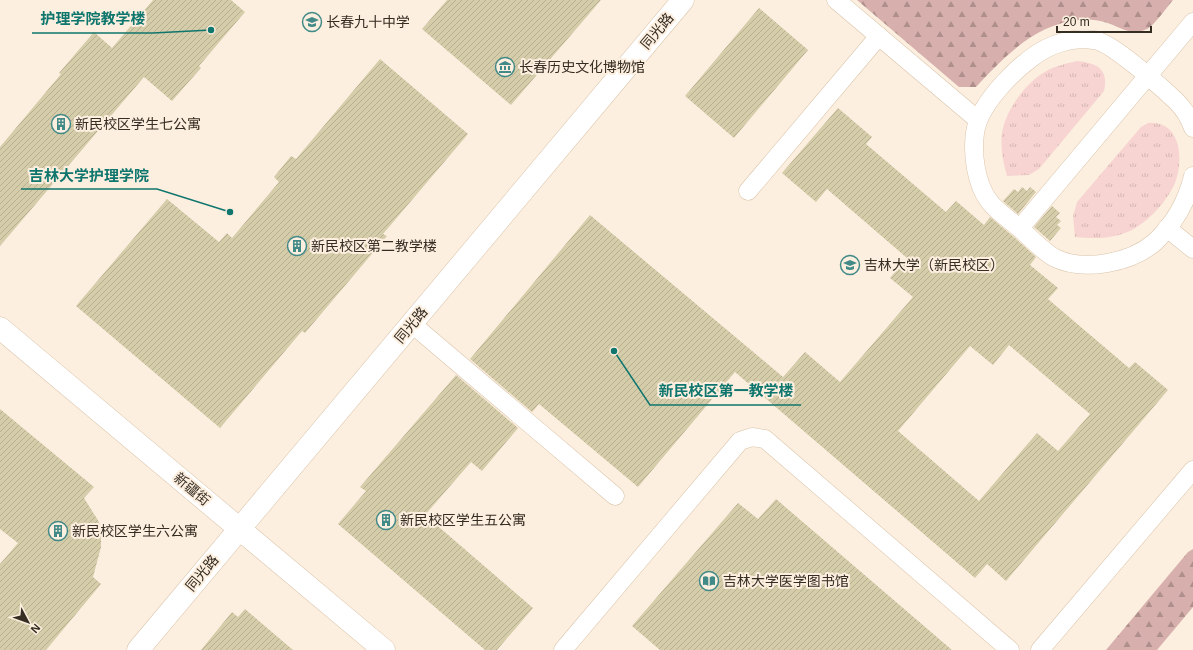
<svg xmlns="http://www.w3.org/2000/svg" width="1193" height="650" viewBox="0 0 1193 650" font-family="Arial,'Noto Sans SC',sans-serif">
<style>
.grass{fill:url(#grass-tufts)}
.forest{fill:url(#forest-firs)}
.building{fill:url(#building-hatch);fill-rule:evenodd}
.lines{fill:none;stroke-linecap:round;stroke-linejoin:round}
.service-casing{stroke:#dac4aa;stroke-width:19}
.tertiary-casing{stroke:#dac4aa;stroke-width:23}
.service{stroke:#fff;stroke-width:18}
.tertiary{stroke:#fff;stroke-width:22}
.labels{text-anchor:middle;stroke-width:4;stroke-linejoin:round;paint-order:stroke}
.poi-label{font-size:14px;fill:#352c22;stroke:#fcefdf;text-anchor:start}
.street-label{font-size:14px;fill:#352c22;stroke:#fcefdf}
.leader{fill:none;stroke:#0f766e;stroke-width:1.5}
.callout-dot{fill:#0f766e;stroke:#fcefdf;stroke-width:1.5}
.callout-label{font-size:15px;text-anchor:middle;font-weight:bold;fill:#0f766e;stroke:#fcefdf;stroke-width:4;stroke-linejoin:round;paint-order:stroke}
</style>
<defs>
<pattern id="grass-tufts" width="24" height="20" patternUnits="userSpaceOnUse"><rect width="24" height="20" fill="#f7d4d1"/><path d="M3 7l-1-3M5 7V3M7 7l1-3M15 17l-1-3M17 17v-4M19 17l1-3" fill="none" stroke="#d4b6b3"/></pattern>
<pattern id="forest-firs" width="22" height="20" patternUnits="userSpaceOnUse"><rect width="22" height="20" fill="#d7afac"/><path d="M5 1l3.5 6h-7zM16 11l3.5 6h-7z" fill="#af8f8c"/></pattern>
<pattern id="building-hatch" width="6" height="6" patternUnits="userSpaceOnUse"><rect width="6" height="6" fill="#d5cca9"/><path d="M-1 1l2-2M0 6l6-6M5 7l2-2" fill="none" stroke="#b7af91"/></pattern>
</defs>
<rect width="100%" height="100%" fill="#fcefdf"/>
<g class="grass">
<path d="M1077,61C1097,63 1109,69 1104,91L1039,169L1029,175L1007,176C1003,162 1000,148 1002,133C1005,112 1023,87 1040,75C1051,67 1064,64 1077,61Z"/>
<path d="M1148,123C1181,120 1184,160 1175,183C1167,201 1150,220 1132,230C1114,239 1094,239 1075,237L1073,216L1077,202L1141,127Z"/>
</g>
<g class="forest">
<path d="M857,0H1173C1167,7 1154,26 1147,29C1130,37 1120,26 1104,22C1098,20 1087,19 1080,20C1036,23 1004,57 976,87H959Z"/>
<polygon points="1193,549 1193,607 1157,650 1106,650 1188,552"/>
</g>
<g class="building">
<polygon points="153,0 231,0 245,12 199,66 201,68 172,101 144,77 0,246 0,147 61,74 59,73 94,32 112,48"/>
<polygon points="447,0 601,0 511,105 422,29"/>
<polygon points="759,8 808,50 734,138 685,96"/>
<polygon points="380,59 468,134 383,234 387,236 305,333 302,331 220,428 76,306 167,199 219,242 227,233 232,238 279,182 274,177 291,156 296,159"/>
<path d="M838,108L872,137L866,144L946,212L956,201L984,225L990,217L1015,238L1036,257L1030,265L1058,288L1048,299L1129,368L1135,362L1168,390L1006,581L987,564L975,578L735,372L638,487L539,404L532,412L470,359L590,215L783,377L805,352L840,382L913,297L890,278L907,258L827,189L816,202L782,173ZM1009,345L1090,414L1058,451L1037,433L979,501L898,431L970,346L993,365Z"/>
<polygon points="1022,187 1027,191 1030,187 1036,192 1018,214 1003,201 1014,189 1018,192"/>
<polygon points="1052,206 1060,213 1056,217 1061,221 1057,225 1061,228 1050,241 1034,227"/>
<polygon points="456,375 518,428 482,471 471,462 425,515 533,608 497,650 485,650 338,524 366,491 360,487"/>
<polygon points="0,409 94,487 84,498 99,522 101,533 101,547 93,577 101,584 46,650 0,650 0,564 18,543 0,529"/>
<polygon points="776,499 952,650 660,650 632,626 738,503 758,519"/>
<polygon points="245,609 293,650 201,650 232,612 238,617"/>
</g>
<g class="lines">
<defs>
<g id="service">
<polyline points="836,0 978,120"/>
<path d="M1193,128C1190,119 1183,108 1176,101C1162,88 1112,42 1094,40C1080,38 1067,40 1054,45C1025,56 979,102 975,133C972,154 976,184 989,201C996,211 1009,219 1018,227C1028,235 1043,252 1055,258C1084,272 1131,263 1155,242C1174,224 1187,201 1193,176"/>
<polyline points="748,191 879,36"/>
<polyline points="1020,228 1193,22"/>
<polyline points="1167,228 1193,249"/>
<polyline points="412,324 615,496"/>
<polyline points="563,650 740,441 752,437 765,439 1010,650"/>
<polyline points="1040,650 1193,470"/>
</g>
<g id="tertiary">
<polyline points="0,328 384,650"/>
<polyline points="138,650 683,0"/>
</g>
</defs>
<use href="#service" class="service-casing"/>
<use href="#tertiary" class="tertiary-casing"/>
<use href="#service" class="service"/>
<use href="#tertiary" class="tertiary"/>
</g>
<defs>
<symbol id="school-ring" viewBox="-11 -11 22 22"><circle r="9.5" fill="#fcefdf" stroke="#428a88" stroke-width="1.5"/><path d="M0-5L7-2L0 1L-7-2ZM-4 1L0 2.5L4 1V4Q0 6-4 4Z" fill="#428a88"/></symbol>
<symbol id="museum-ring" viewBox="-11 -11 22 22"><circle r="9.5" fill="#fcefdf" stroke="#428a88" stroke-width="1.5"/><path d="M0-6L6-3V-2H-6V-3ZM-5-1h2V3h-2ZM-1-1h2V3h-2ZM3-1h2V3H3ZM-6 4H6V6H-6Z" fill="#428a88"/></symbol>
<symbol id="building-ring" viewBox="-11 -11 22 22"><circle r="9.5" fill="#fcefdf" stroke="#428a88" stroke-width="1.5"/><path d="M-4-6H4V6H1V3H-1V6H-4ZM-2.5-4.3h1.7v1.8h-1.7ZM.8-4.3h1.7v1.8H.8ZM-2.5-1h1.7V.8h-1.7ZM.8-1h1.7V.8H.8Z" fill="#428a88"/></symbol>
<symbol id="university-ring" viewBox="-11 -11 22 22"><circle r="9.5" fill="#fcefdf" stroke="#428a88" stroke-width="1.5"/><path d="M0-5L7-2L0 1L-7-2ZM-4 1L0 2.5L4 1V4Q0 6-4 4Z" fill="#428a88"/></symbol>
<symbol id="library-ring" viewBox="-11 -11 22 22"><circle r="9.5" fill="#fcefdf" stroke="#428a88" stroke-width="1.5"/><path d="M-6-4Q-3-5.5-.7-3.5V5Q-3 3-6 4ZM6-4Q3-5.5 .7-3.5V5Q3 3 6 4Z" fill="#428a88"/></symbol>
</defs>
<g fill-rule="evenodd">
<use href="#school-ring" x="301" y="11" width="22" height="22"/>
<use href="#museum-ring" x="494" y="56" width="22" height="22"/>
<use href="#building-ring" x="50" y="113" width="22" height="22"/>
<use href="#building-ring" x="286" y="235" width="22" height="22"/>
<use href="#university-ring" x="839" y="254" width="22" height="22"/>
<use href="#building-ring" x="375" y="509" width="22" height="22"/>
<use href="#building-ring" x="47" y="520" width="22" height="22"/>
<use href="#library-ring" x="698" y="570" width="22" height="22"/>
</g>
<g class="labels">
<g class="poi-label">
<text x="326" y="27">长春九十中学</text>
<text x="519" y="72">长春历史文化博物馆</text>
<text x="75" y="129">新民校区学生七公寓</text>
<text x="311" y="251">新民校区第二教学楼</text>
<text x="864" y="270">吉林大学（新民校区）</text>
<text x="400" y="525">新民校区学生五公寓</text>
<text x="72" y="536">新民校区学生六公寓</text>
<text x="723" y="586">吉林大学医学图书馆</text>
</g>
<g class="street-label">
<text transform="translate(657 31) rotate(-50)" y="5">同光路</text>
<text transform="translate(411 325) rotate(-50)" y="5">同光路</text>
<text transform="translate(192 489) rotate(40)" y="5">新疆街</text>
<text transform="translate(202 573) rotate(-50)" y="5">同光路</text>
</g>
</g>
<path class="leader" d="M211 30L153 33H32M230 212L157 189H21M614 351L650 405H801"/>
<g class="callout-dot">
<circle cx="211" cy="30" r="4"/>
<circle cx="230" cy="212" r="4"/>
<circle cx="614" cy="351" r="4"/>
</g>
<g class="callout-label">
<text x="93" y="24">护理学院教学楼</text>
<text x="89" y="181">吉林大学护理学院</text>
<text x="726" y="396">新民校区第一教学楼</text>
</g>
<g transform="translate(28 622) rotate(131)" stroke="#fcefdf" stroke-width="3" paint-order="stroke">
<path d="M0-3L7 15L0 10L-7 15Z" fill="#352c22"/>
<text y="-6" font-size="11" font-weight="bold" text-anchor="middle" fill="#352c22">N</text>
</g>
<path d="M1057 26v6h94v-6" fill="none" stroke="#352c22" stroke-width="2"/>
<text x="1063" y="26" font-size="12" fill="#352c22" stroke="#fcefdf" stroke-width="3" paint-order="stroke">20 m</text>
</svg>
